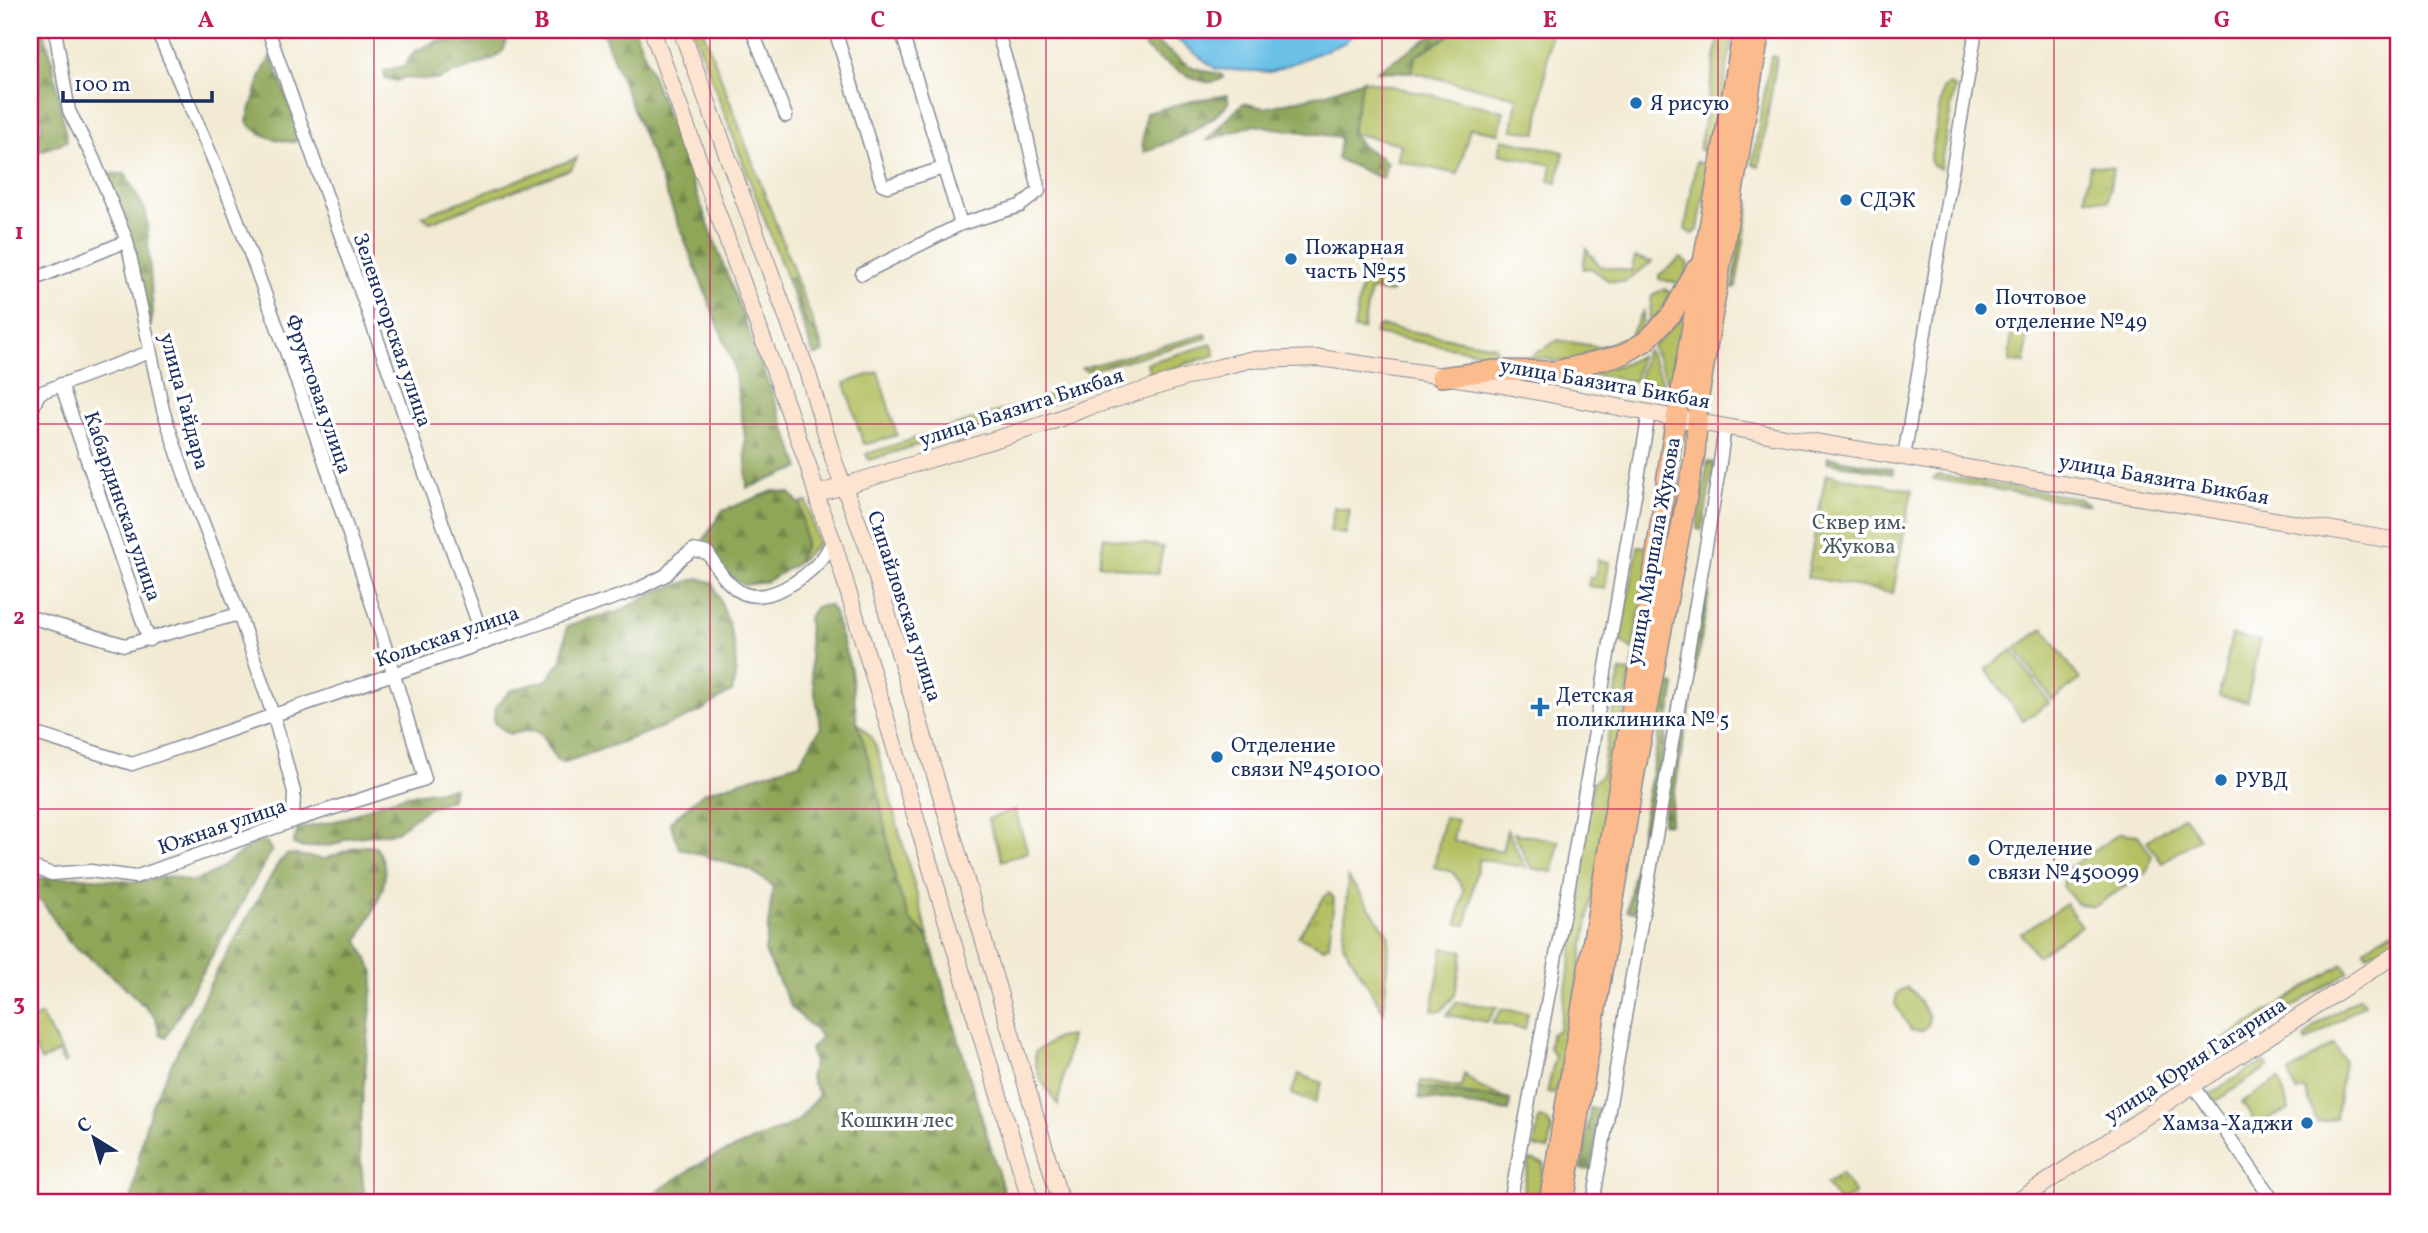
<svg xmlns="http://www.w3.org/2000/svg" width="2428" height="1233" viewBox="0 0 2428 1233" font-family="Vollkorn,serif">
<style>
.green{fill:#b4c062;stroke:#687860;stroke-width:2}
.forest{fill:url(#forest-firs);stroke:#556a5b;stroke-width:2}
.park{fill:url(#park-tufts);stroke:#687860;stroke-width:2}
.water{fill:#6bc0e7;stroke:#4378a2;stroke-width:2}
.lines{fill:none;stroke-linecap:round;stroke-linejoin:round}
.minor-casing{stroke:#868c98;stroke-width:15}
.secondary-casing{stroke:#868c98;stroke-width:18}
.primary-casing{stroke:#868c98;stroke-width:22}
.minor{stroke:#fff;stroke-width:12}
.secondary{stroke:#fde4d1;stroke-width:16}
.primary{stroke:#fbbb8d;stroke-width:19}
.grid{fill:none;stroke:#c2185b;stroke-width:2;stroke-opacity:0.55}
.poi-dot{fill:#1f6fb2;stroke:#fff;stroke-width:2.5}
.labels{text-anchor:middle;stroke-width:7;stroke-linejoin:round;paint-order:stroke}
.poi-label{font-size:21px;fill:#1b2f5e;stroke:#fff;text-anchor:start}
.street-label{font-size:21px;fill:#1b2f5e;stroke:#fff}
.park-label{font-size:21px;fill:#495a5f;stroke:#fff}
.neatline{fill:none;stroke:#c2185b;stroke-width:2.5}
.grid-label{font-size:23px;text-anchor:middle;font-weight:bold;fill:#c2185b}
</style>
<defs>
<pattern id="forest-firs" width="22" height="20" patternUnits="userSpaceOnUse" patternTransform="scale(1.75)"><rect width="22" height="20" fill="#8fa658"/><path d="M5 1l3.5 6h-7zM16 11l3.5 6h-7z" fill="#74884c"/></pattern>
<pattern id="park-tufts" width="24" height="20" patternUnits="userSpaceOnUse" patternTransform="scale(1.75)"><rect width="24" height="20" fill="#b4c062"/><path d="M3 7l-1-3M5 7V3M7 7l1-3M15 17l-1-3M17 17v-4M19 17l1-3" fill="none" stroke="#929c54"/></pattern>
</defs>
<rect width="100%" height="100%" fill="#fff"/>
<filter id="ink" filterUnits="userSpaceOnUse"><feTurbulence type="fractalNoise" baseFrequency=".0143" numOctaves="2"/><feDisplacementMap in="SourceGraphic" scale="14" xChannelSelector="R" yChannelSelector="G"/><feConvolveMatrix kernelMatrix="1 2 1 2 8 2 1 2 1" color-interpolation-filters="sRGB"/></filter>
<filter id="wash" filterUnits="userSpaceOnUse"><feTurbulence type="fractalNoise" baseFrequency=".00686" numOctaves="4" result="noise"/><feDisplacementMap in="SourceGraphic" scale="28" xChannelSelector="R" yChannelSelector="G"/><feGaussianBlur stdDeviation="1.57" result="paint"/><feColorMatrix in="noise" values="0 0 0 0 0 0 0 0 0 0 0 0 0 0 0 0 0 1.4 0 .05"/><feComposite in="paint" operator="in"/></filter>
<g filter="url(#wash)">
<rect width="100%" height="100%" fill="#f2ead3"/>
<g class="green">
<polygon points="459,30 486,30 480,39 432,43"/>
<polygon points="693,30 703,30 817,333 808,326 792,277 787,279"/>
<polygon points="1458,30 1551,31 1537,133 1512,130 1517,97 1411,72 1416,56"/>
<polygon points="1720,30 1734,30 1712,153 1699,150"/>
<polygon points="1771,56 1777,57 1759,166 1752,164"/>
<polygon points="1363,80 1504,111 1499,133 1470,128 1458,174 1397,161 1401,144 1351,133"/>
<polygon points="1948,85 1955,87 1940,168 1932,165 1930,161 1943,89"/>
<polygon points="1502,139 1564,152 1557,183 1549,181 1552,165 1499,154"/>
<polygon points="577,158 571,169 430,222 422,216"/>
<polygon points="1696,162 1709,165 1698,230 1693,234 1685,230"/>
<polygon points="1744,200 1750,201 1749,209 1736,287 1733,288"/>
<polygon points="1586,249 1600,266 1631,271 1635,257 1652,262 1624,282 1609,281 1591,268 1583,269"/>
<polygon points="1681,258 1688,263 1686,280 1679,284 1659,279 1659,275"/>
<polygon points="1362,280 1397,285 1391,293 1370,290 1363,330 1354,329"/>
<polygon points="1665,289 1673,295 1674,299 1648,330 1652,295"/>
<polygon points="1644,310 1641,338 1623,348 1573,361 1552,361 1546,358 1525,360 1558,340 1601,347 1630,336"/>
<polygon points="1688,310 1672,384 1666,378 1652,347"/>
<polygon points="1381,326 1494,346 1496,349 1494,355 1375,334 1377,328"/>
<polygon points="1206,334 1207,338 1087,371 1082,368"/>
<polygon points="1212,344 1215,355 1150,375 1147,363"/>
<polygon points="1648,350 1664,385 1639,381 1645,352"/>
<polygon points="1640,356 1635,381 1585,373 1624,364"/>
<polygon points="878,372 897,435 867,444 863,443 845,383"/>
<polygon points="1066,390 1068,398 869,460 866,454"/>
<polygon points="1708,462 1714,463 1702,530 1697,529"/>
<polygon points="1938,475 2078,498 2090,505 1933,479"/>
<polygon points="807,502 818,544 796,564 805,545 801,506 799,503"/>
<polygon points="1104,537 1163,547 1158,574 1099,564"/>
<polygon points="1638,546 1653,548 1632,650 1620,640"/>
<polygon points="1598,560 1609,562 1605,589 1588,586 1590,577 1595,577"/>
<polygon points="2044,628 2080,680 2052,700 2016,648"/>
<polygon points="2232,635 2260,641 2247,702 2219,696"/>
<polygon points="2013,650 2049,703 2023,721 1986,669"/>
<polygon points="1620,671 1631,672 1560,1083 1553,1094 1547,1093 1555,1056 1549,1048 1551,1034 1559,1029 1582,896 1576,885 1593,782 1601,776"/>
<polygon points="857,722 871,737 876,747 929,939 910,920 896,883 877,788"/>
<polygon points="1015,810 1028,852 1002,861 988,819"/>
<polygon points="2184,816 2199,838 2162,863 2147,841"/>
<polygon points="1444,817 1457,819 1453,841 1502,851 1507,830 1526,868 1479,859 1466,925 1457,924 1464,890 1453,872 1434,867"/>
<polygon points="1514,833 1559,841 1553,872 1531,868"/>
<polygon points="2120,833 2138,835 2152,856 2147,872 2094,907 2076,903 2063,886 2067,869"/>
<polygon points="1348,877 1389,936 1384,1013 1343,944"/>
<polygon points="2066,904 2081,926 2037,956 2021,933"/>
<polygon points="2393,931 2396,935 2394,943 2381,951 2375,950 2367,955 2364,949"/>
<polygon points="1443,948 1463,951 1455,995 1441,1011 1432,1010"/>
<polygon points="2343,964 2348,972 2174,1081 2169,1074"/>
<polygon points="1907,987 1914,993 1929,1017 1928,1025 1922,1031 1911,1030 1895,1004 1897,993"/>
<polygon points="2360,997 2364,1004 2306,1042 2304,1039 2315,1026"/>
<polygon points="1456,1002 1497,1007 1487,1022 1447,1015"/>
<polygon points="1502,1009 1528,1013 1525,1029 1492,1023"/>
<polygon points="41,1015 67,1062 64,1064 58,1052 41,1061 30,1039 30,1021"/>
<path d="M1071,1036L1058,1105C1047,1090 1033,1072 1035,1052L1057,1038Z"/>
<polygon points="2334,1044 2344,1061 2336,1118 2317,1123 2305,1089 2296,1092 2289,1073"/>
<polygon points="2266,1063 2268,1067 2211,1104 2206,1097 2249,1069"/>
<polygon points="1464,1074 1481,1088 1510,1100 1420,1087 1421,1081 1461,1088"/>
<polygon points="2279,1079 2289,1110 2256,1124 2242,1102"/>
<polygon points="1539,1118 1547,1120 1552,1129 1548,1150 1534,1147"/>
<polygon points="1529,1160 1544,1163 1537,1203 1521,1203"/>
</g>
<g class="forest">
<polygon points="30,30 43,30 52,60 67,141 30,155 30,134 42,130 40,114 30,90 30,50 34,48 30,46"/>
<polygon points="486,30 502,30 506,40 504,50 493,59 436,80 403,78 396,81 385,78 384,71 404,66 414,52 432,43 480,39"/>
<polygon points="602,30 635,30 800,468 747,488 745,437 733,363"/>
<polygon points="1440,30 1458,30 1416,56 1411,72 1377,71"/>
<path d="M1140,38C1158,39 1174,57 1190,66C1201,71 1211,72 1222,75L1223,78C1218,81 1213,83 1207,82C1192,80 1142,54 1140,38Z"/>
<path d="M271,56L300,131L295,142C279,141 256,136 247,121L261,75Z"/>
<polygon points="1363,80 1351,133 1361,145 1387,162 1383,179 1337,159 1340,142 1339,137 1253,125 1206,141 1243,103 1265,108 1327,93"/>
<path d="M1227,95L1229,103C1204,130 1178,139 1144,152L1142,143L1146,113L1192,101Z"/>
<polygon points="104,174 125,174 146,212 153,313 150,327"/>
<polygon points="792,277 808,326 817,333 824,352 814,356 787,279"/>
<polygon points="1828,457 1893,469 1893,474 1827,462"/>
<polygon points="773,491 790,493 801,506 805,545 796,564 766,582 744,585 725,574 700,546 722,511"/>
<path d="M699,578L713,583C728,619 743,654 732,692C719,697 711,706 699,712C655,731 608,747 562,763L556,760L542,734L533,730L510,734L494,723L495,707L510,691L547,680L562,660L567,627L581,621L618,612L655,592Z"/>
<polygon points="1702,592 1709,593 1694,678 1688,677"/>
<polygon points="829,605 834,613 851,670 857,722 877,788 896,883 910,920 929,939 1007,1203 639,1203 706,1160 797,1122 819,1095 810,1077 814,1062 810,1049 822,1037 791,1007 765,952 773,886 750,870 679,848 670,822 703,793 799,763 821,727 811,672 808,618 816,607"/>
<polygon points="1668,684 1675,685 1635,912 1627,911"/>
<polygon points="1684,696 1691,698 1669,824 1662,823"/>
<polygon points="454,788 452,799 426,809 396,832 348,838 334,845 303,848 293,844 298,829 344,819 378,804 407,795"/>
<polygon points="265,841 272,850 166,1037 160,1034 156,1018 122,984 68,941 43,903 30,894 30,872 40,878 81,877 134,882 172,876 191,882 212,874 253,844"/>
<path d="M369,846L376,847C399,879 371,911 358,941L374,972L359,1140L365,1203H131L143,1135L153,1102L213,978L279,862L288,854L325,859L356,847Z"/>
<polygon points="1420,1087 1510,1100 1509,1111 1419,1098"/>
<polygon points="1590,1108 1600,1109 1591,1170 1581,1169"/>
</g>
<g class="park">
<polygon points="2090,165 2113,168 2108,201 2085,198"/>
<polygon points="2011,332 2027,333 2025,363 2009,362"/>
<polygon points="1826,474 1912,490 1893,593 1807,577"/>
<polygon points="1334,507 1350,510 1346,534 1330,532"/>
<polygon points="1329,893 1334,899 1329,945 1324,948 1298,936 1326,895"/>
<polygon points="1299,1074 1322,1083 1315,1103 1291,1094"/>
<polygon points="1841,1173 1855,1194 1839,1203 1826,1184"/>
</g>
<polygon class="water" points="1164,30 1357,30 1344,43 1271,72 1216,69"/>
</g>
<g filter="url(#ink)">
<g class="lines">
<defs>
<g id="minor">
<polyline points="55,30 69,111 94,160 127,241 163,410 187,482 239,614 276,724 294,792 293,821"/>
<polyline points="268,30 485,643"/>
<polyline points="752,30 786,116"/>
<polyline points="835,30 882,184 887,186 943,168"/>
<polyline points="901,30 961,224"/>
<polyline points="862,274 961,224 1020,206 1039,191 1022,114 997,30"/>
<polyline points="30,281 127,241"/>
<polyline points="61,384 149,640"/>
<polyline points="30,415 39,393 150,352"/>
<polyline points="1904,457 1976,30"/>
<polyline points="30,617 125,645 239,614"/>
<path d="M30,732L132,764L634,591L666,575L680,559L693,550L708,553C717,568 724,581 739,591C765,607 804,579 821,560C826,554 829,547 833,541"/>
<path d="M30,866L52,874L90,871L135,877L293,821L425,779C370,589 306,400 236,216C212,153 183,92 157,30"/>
<polyline points="2193,1085 2275,1203"/>
<polyline points="1510,1203 1569,885 1649,413"/>
<polyline points="1593,1203 1719,470 1725,426"/>
</g>
<g id="secondary">
<polyline points="652,30 808,465 822,513 833,541 1031,1203"/>
<polyline points="681,30 808,374 835,464 869,551 1061,1203"/>
<polyline points="817,494 1045,424 1086,408 1220,367 1249,360 1320,358 1497,384 1697,422 2398,541"/>
<polyline points="2015,1203 2193,1085 2398,953"/>
</g>
<g id="primary">
<polyline points="1441,377 1496,370 1556,371 1622,355 1646,341 1672,314 1696,269"/>
<polyline points="1549,1203 1649,604 1671,448 1743,30"/>
<polyline points="1564,1203 1634,778 1695,453 1699,396 1760,30"/>
</g>
</defs>
<use href="#minor" class="minor-casing"/>
<use href="#secondary" class="secondary-casing"/>
<use href="#primary" class="primary-casing"/>
<use href="#minor" class="minor"/>
<use href="#secondary" class="secondary"/>
<use href="#primary" class="primary"/>
</g>
</g>
<path class="grid" d="M374,30V1203M710,30V1203M1046,30V1203M1382,30V1203M1718,30V1203M2054,30V1203M30,424H2398M30,809H2398"/>
<g class="poi-dot">
<circle cx="1636" cy="103" r="7"/>
<circle cx="1846" cy="200" r="7"/>
<circle cx="1291" cy="259" r="7"/>
<circle cx="1981" cy="309" r="7"/>
<path d="M1536.5 696.5h7v7h7v7h-7v7h-7v-7h-7v-7h7z"/>
<circle cx="1217" cy="757" r="7"/>
<circle cx="2221" cy="780" r="7"/>
<circle cx="1974" cy="860" r="7"/>
<circle cx="2307" cy="1123" r="7"/>
</g>
<g class="labels">
<g class="poi-label">
<text x="1650" y="110">Я рисую</text>
<text x="1860" y="207">СДЭК</text>
<text x="1305" y="254">Пожарная<tspan x="1305" dy="24">часть №55</tspan></text>
<text x="1995" y="304">Почтовое<tspan x="1995" dy="24">отделение №49</tspan></text>
<text x="1556" y="702">Детская<tspan x="1556" dy="24">поликлиника № 5</tspan></text>
<text x="1231" y="752">Отделение<tspan x="1231" dy="24">связи №450100</tspan></text>
<text x="2235" y="787">РУВД</text>
<text x="1988" y="855">Отделение<tspan x="1988" dy="24">связи №450099</tspan></text>
<text x="2293" y="1130" text-anchor="end">Хамза-Хаджи</text>
</g>
<g class="street-label">
<text transform="translate(393 330) rotate(71)" y="7">Зеленогорская улица</text>
<text transform="translate(1605 383) rotate(10)" y="7">улица Баязита Бикбая</text>
<text transform="translate(319 394) rotate(71)" y="7">Фруктовая улица</text>
<text transform="translate(185 401) rotate(75)" y="7">улица Гайдара</text>
<text transform="translate(1021 407) rotate(-18)" y="7">улица Баязита Бикбая</text>
<text transform="translate(2164 479) rotate(10)" y="7">улица Баязита Бикбая</text>
<text transform="translate(123 506) rotate(71)" y="7">Кабардинская улица</text>
<text transform="translate(1653 551) rotate(-80)" y="7">улица Маршала Жукова</text>
<text transform="translate(905 606) rotate(72)" y="7">Сипайловская улица</text>
<text transform="translate(447 636) rotate(-19)" y="7">Кольская улица</text>
<text transform="translate(222 826) rotate(-19)" y="7">Южная улица</text>
<text transform="translate(2195 1060) rotate(-33)" y="7">улица Юрия Гагарина</text>
</g>
<g class="park-label">
<text x="1859" y="529">Сквер им.<tspan x="1859" dy="24">Жукова</tspan></text>
<text x="897" y="1127">Кошкин лес</text>
</g>
</g>
<rect width="2428" height="1233" fill="none" stroke="#fff" stroke-width="77"/>
<g transform="translate(94 1138) rotate(323)" stroke="#ffffff" stroke-width="5" paint-order="stroke">
<path d="M0-5L12 26L0 18L-12 26Z" fill="#1b2f5e"/>
<text y="-10" font-size="19" font-weight="bold" text-anchor="middle" fill="#1b2f5e">С</text>
</g>
<path d="M63 91v10h149v-10" fill="none" stroke="#1b2f5e" stroke-width="3.5"/>
<text x="74" y="91" font-size="21" fill="#1b2f5e" stroke="#ffffff" stroke-width="5" paint-order="stroke">100 m</text>
<rect x="38" y="38" width="2352" height="1156" class="neatline"/>
<g class="grid-label">
<text x="206" y="27">A</text>
<text x="542" y="27">B</text>
<text x="878" y="27">C</text>
<text x="1214" y="27">D</text>
<text x="1550" y="27">E</text>
<text x="1886" y="27">F</text>
<text x="2222" y="27">G</text>
<text x="19" y="239">1</text>
<text x="19" y="624">2</text>
<text x="19" y="1010">3</text>
</g>
</svg>
